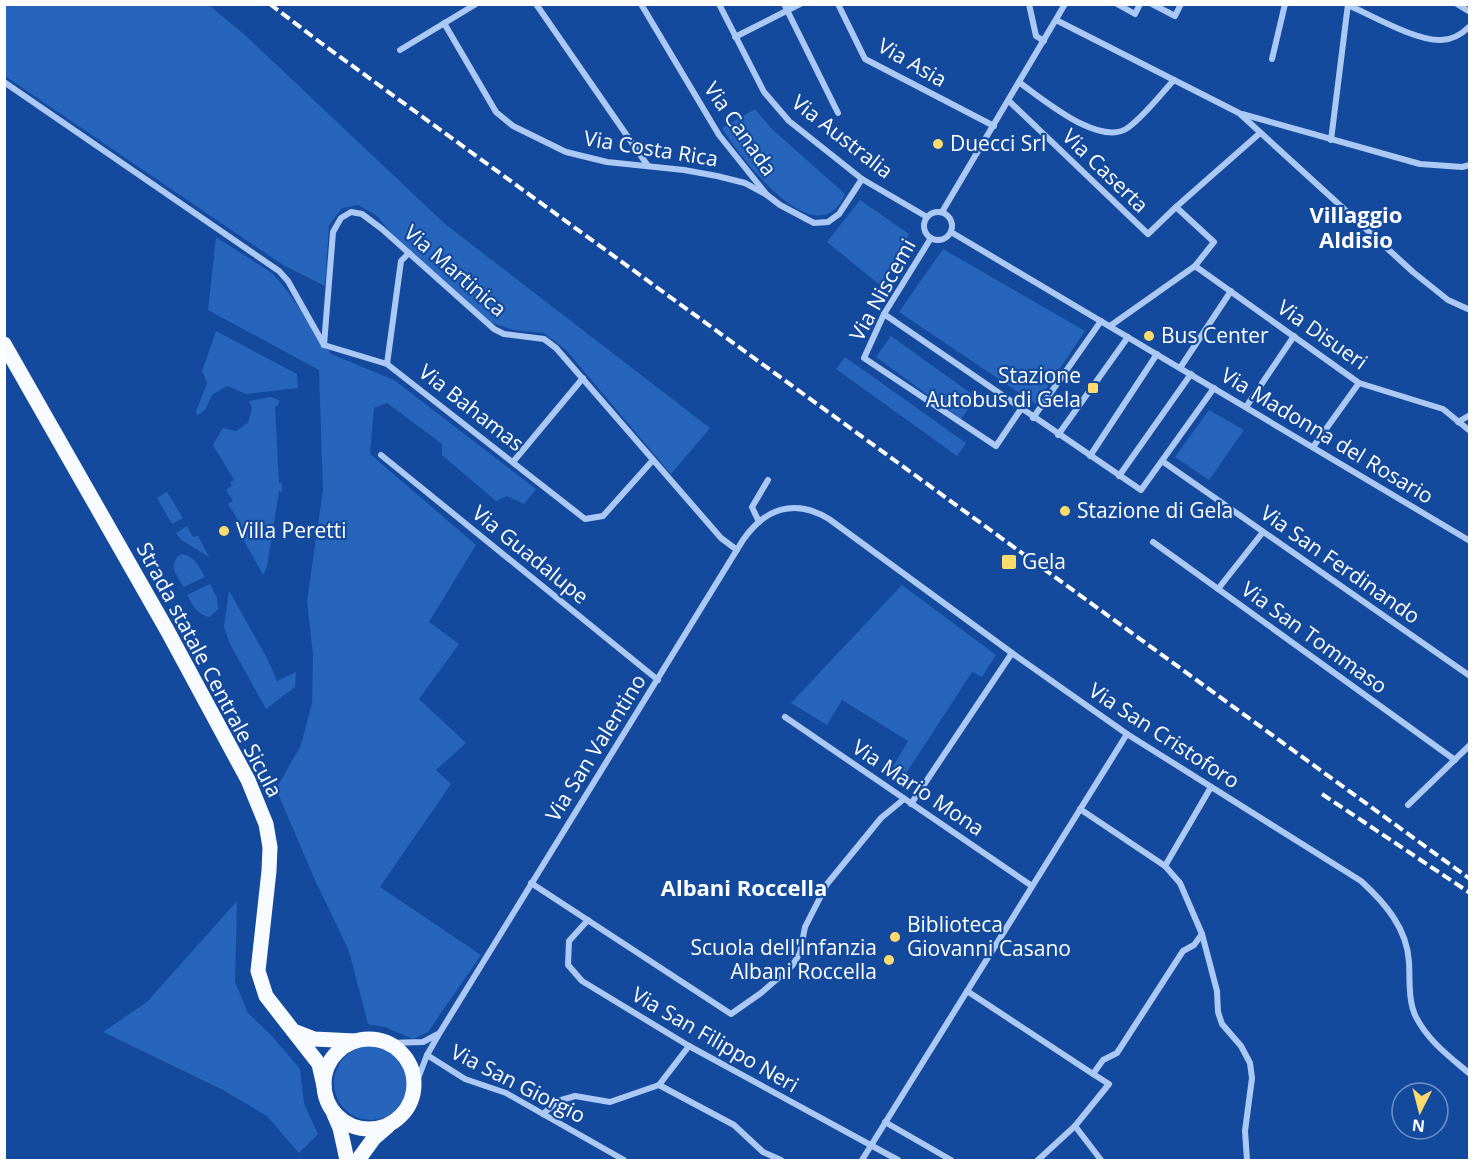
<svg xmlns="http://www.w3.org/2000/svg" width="1474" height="1165" viewBox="0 0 1474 1165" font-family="'Open Sans',sans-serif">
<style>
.green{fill:#2764bb}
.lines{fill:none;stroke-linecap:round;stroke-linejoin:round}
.minor{stroke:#abc9f4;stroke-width:6}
.primary{stroke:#f7faff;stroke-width:15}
.rail{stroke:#fff;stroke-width:4;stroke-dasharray:10 4.5;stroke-linecap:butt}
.poi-dot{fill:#ffdb6d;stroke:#144a9d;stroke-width:2}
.labels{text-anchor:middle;stroke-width:4.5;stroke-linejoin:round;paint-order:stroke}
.street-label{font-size:21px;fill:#fff;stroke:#144a9d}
.poi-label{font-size:21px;fill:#fff;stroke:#144a9d;text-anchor:start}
.neighbourhood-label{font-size:22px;font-weight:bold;fill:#fff;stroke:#144a9d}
</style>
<rect width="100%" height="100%" fill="#144a9d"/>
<g class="green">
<polygon points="4,5 209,5 246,36 445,224 710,428 671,474 566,350 544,333 514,330 490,322 409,253 376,215 358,205 342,208 329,225 325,286 283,265 5,76"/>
<path d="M755,109L771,128L845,194C843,198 841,203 838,206C806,245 737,153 722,128Z"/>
<polygon points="860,200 909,234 880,285 827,242"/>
<polygon points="216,237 272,273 288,292 331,354 394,380 536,489 524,504 507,496 496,501 442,455 442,444 387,403 374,408 370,454 476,545 429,622 459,644 419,699 466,743 436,770 451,784 380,887 481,955 428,1032 413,1039 385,1027 368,1024 349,951 315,880 276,789 301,745 312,703 313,654 307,601 323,490 319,370 208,310"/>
<polygon points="943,249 1085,331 1036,404 899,312"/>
<polygon points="216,331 297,374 298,388 246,394 227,386 212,395 205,410 197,415 196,412 207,383 202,371"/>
<polygon points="891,336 976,397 961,419 876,357"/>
<polygon points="845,357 966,443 957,456 836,369"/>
<polygon points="270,397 279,400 278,406 275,406 279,483 282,483 282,492 279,491 267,567 263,575 237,528 241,525 228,504 233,501 226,490 232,486 230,482 234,480 213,445 223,428 236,431 248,423 252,408 249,401"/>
<polygon points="1209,410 1244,430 1209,480 1175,457"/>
<polygon points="167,492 183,518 172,524 157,498"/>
<polygon points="187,526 193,537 198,536 209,557 181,540 176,533"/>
<path d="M183,554C194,556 200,568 205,577L184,587C177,576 169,568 178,556Z"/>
<path d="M210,584L217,598L218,609L210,617C197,615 193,605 187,595Z"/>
<polygon points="902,585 996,655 982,677 972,672 905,775 893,767 908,741 842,700 827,725 791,703"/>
<polygon points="229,591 267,658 277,681 296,672 295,687 266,709 230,644 224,627"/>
<polygon points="237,901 235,982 248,1013 271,1035 300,1069 304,1104 318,1134 299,1153 267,1116 223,1090 103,1032 147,1002"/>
<circle cx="371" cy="1083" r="37"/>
</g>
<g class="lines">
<g class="minor">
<polyline points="536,4 648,166"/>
<polyline points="641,4 719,135 767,195 780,205 814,223 828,222 839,214 862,179"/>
<polyline points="719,4 764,92 789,121 862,179 927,217"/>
<polyline points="784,4 838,113"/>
<polyline points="838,4 865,59 994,126"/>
<polyline points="1029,4 1036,36 1044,41"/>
<polyline points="1117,4 1135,14 1140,4"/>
<polyline points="1152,4 1175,16 1181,4"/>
<polyline points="1457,4 1470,12"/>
<path d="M1348,5C1371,15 1416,41 1441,40C1452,40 1462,34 1470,26"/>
<polyline points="1056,20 1239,113 1413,272 1448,300 1470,310"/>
<polyline points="444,23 496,112 513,126 566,152 607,162 684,170 717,176 745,183 767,195"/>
<polyline points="735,37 800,4"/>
<polyline points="400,50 476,4"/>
<polyline points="1272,59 1285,4"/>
<polyline points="4,82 279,271 288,281 324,345"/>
<path d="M1020,83C1043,99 1101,149 1129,127C1146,114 1160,95 1174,80"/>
<polyline points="1009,101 1148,234 1176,207 1260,133"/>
<polyline points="1242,114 1420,164 1462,167 1470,165"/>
<polyline points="1331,140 1348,4"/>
<circle cx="938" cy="226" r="14"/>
<polyline points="942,212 1065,4"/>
<polyline points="951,232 1470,541"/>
<polyline points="931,238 884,314 864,358 996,446 1021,409"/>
<polyline points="1195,266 1359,383 1443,409 1470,431"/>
<polyline points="884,314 1141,490 1214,388"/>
<polyline points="1110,326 1195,266 1214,242 1176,207"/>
<polyline points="324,345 333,232 341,218 351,212 362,214 382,229 494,329 504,334 544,339 556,348 721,538 737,550"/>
<polyline points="324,345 387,364 585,519 603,516 653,460"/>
<polyline points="387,364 401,261 409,253"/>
<polyline points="1180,368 1231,291"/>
<polyline points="1246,407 1294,336"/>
<polyline points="1033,418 1101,321"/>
<polyline points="1458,422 1470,415"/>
<polyline points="1058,435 1128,337"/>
<polyline points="1313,447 1359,383"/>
<polyline points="381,455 658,680"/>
<polyline points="1090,456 1157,354"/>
<polyline points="1162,461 1470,676"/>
<polyline points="513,462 583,378"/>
<polyline points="1119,476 1191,374"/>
<polyline points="759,522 752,507 768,480"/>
<polyline points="1153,542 1455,760"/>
<polyline points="1218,589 1263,532"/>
<polyline points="785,717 1032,886"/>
<polyline points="911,804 1012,653"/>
<polyline points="1408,805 1470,745"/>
<polyline points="1080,809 1165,866 1180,883 1202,934 1217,991 1218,1012 1222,1024 1241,1046 1250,1063 1252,1078 1245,1131 1247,1160"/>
<polyline points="1165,866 1211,787"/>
<polyline points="531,883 731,1014 761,993 792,966 800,953 805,927 827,884 881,818 904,799"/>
<polyline points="588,920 569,941 568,965 582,981 689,1046 898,1160"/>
<polyline points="967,991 1093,1074"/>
<polyline points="387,1043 423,1042 438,1034"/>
<polyline points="427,1055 465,1079 506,1093 624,1160"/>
<polyline points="659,1085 734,1125 763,1152 781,1160"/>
<path d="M414,1089L427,1055L439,1034L743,540C765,508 795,498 829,519L1012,653L1127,734L1361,881C1385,903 1407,928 1409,962C1410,980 1408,1001 1416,1017C1428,1041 1450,1057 1470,1074"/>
<polyline points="543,1114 558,1101 575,1096 610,1102 659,1085 689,1046"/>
<polyline points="885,1122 951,1160"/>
<polyline points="1075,1126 1101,1160"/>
<polyline points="862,1160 1127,734"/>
<polyline points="1038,1160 1075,1126 1109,1084 1093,1074 1103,1060 1117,1053 1183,951 1194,945 1202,934"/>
</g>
<g class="primary">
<polyline points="4,344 167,630 248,780 266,824 270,847 269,871 258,971 266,996 319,1064 324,1086"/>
<polyline points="296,1032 314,1039 355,1041"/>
<circle cx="369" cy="1084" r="45"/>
<polyline points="334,1114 340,1128 347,1160"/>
<polyline points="358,1160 374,1138 388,1126"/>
</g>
<g class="rail">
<polyline points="270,4 321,43 1470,879"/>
<polyline points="1322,794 1470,893"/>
</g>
</g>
<g class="poi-dot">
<circle cx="938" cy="144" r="6"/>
<circle cx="1149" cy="336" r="6"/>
<rect x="1087" y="382" width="12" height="12" rx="3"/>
<circle cx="1065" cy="511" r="6"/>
<circle cx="224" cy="531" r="6"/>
<rect x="1001" y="554" width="16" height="16" rx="3"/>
<circle cx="895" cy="937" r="6"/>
<circle cx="889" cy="960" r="6"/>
</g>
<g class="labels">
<g class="street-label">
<text transform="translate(912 63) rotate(30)" y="7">Via Asia</text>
<text transform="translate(740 129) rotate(55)" y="7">Via Canada</text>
<text transform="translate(842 137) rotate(38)" y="7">Via Australia</text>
<text transform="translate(651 149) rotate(9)" y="7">Via Costa Rica</text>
<text transform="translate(1105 171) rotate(44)" y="7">Via Caserta</text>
<text transform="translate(455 271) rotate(41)" y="7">Via Martinica</text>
<text transform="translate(883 290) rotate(-61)" y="7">Via Niscemi</text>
<text transform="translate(1322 335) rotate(35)" y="7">Via Disueri</text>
<text transform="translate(471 408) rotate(38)" y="7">Via Bahamas</text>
<text transform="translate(1327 436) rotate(31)" y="7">Via Madonna del Rosario</text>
<text transform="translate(530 555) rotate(39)" y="7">Via Guadalupe</text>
<text transform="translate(1340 565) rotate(35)" y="7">Via San Ferdinando</text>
<text transform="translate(1314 638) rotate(36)" y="7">Via San Tommaso</text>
<text transform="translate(209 670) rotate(62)" y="7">Strada statale Centrale Sicula</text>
<text transform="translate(1164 736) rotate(33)" y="7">Via San Cristoforo</text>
<text transform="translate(596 748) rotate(-58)" y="7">Via San Valentino</text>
<text transform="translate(918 788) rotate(34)" y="7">Via Mario Mona</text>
<text transform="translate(715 1040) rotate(30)" y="7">Via San Filippo Neri</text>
<text transform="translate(518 1084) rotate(27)" y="7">Via San Giorgio</text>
</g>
<g class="poi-label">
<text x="950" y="151">Duecci Srl</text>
<text x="1161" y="343">Bus Center</text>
<text x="1081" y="383" text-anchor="end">Stazione<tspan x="1081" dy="24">Autobus di Gela</tspan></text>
<text x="1077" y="518">Stazione di Gela</text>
<text x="236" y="538">Villa Peretti</text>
<text x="1022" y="569">Gela</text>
<text x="907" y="932">Biblioteca<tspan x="907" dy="24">Giovanni Casano</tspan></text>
<text x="877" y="955" text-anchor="end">Scuola dell'Infanzia<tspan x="877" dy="24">Albani Roccella</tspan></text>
</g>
<g class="neighbourhood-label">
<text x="1356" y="223">Villaggio<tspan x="1356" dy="25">Aldisio</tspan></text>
<text x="744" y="896">Albani Roccella</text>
</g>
</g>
<rect width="1474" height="1165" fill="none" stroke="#ffffff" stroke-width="12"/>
<g transform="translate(1420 1111) rotate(186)"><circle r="28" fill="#144a9d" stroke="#7292c4" stroke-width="1.5"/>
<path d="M0-4.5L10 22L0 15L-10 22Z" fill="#ffdb6d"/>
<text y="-9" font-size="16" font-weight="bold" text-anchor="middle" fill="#ffffff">N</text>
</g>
</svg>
